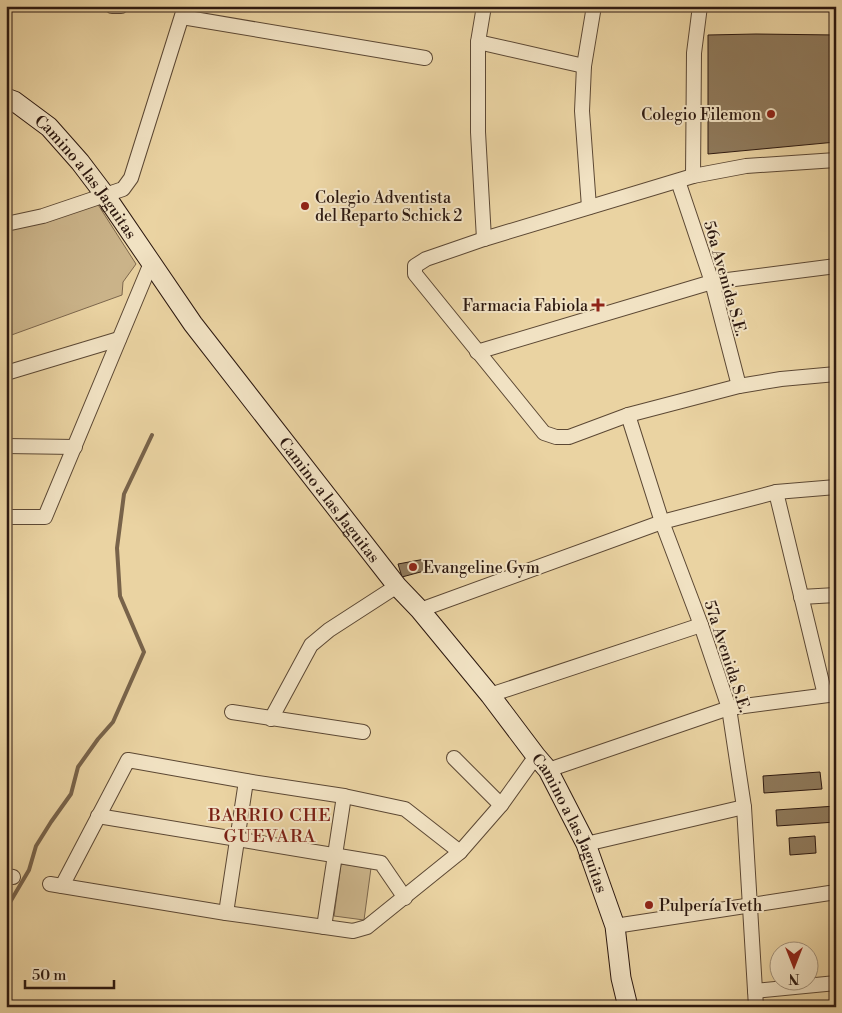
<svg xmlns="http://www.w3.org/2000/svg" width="842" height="1013" viewBox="0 0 842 1013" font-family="'Libre Bodoni',serif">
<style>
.green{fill:#cab389;stroke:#7c664c}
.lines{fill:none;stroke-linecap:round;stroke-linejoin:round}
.stream{stroke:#78634a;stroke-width:4}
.building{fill:#8f7a5c;stroke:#2d1910}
.street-casing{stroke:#5c4834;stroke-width:16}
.secondary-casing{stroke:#2d1910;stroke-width:21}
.street{stroke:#f1e2c3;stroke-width:14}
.secondary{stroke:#f1e2c3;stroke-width:19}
.poi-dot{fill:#8f2418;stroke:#f1e2c3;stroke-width:2}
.labels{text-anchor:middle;stroke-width:4;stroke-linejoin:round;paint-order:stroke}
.poi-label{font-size:16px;fill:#2d1910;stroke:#f1e2c3;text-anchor:start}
.street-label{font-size:16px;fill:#2d1910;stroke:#f1e2c3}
.neighbourhood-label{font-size:18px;letter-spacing:1px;fill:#7a1f14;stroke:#f1e2c3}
</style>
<rect width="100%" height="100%" fill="#ead3a2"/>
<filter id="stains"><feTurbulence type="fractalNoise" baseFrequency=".004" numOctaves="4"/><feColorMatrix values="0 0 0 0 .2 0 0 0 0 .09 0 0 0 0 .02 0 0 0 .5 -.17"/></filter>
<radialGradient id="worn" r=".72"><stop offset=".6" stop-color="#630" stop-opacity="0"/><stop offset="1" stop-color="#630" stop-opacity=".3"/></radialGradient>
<g class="green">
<polygon points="97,203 136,264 123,282 122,295 6,337 6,230"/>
<polygon points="341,864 371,868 364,920 334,916"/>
</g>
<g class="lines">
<polyline class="stream" points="6,909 29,870 36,846 51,822 71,794 78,767 98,739 113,722 144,652 120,596 117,548 124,494 152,435"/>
</g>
<g class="building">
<polygon points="756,34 836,35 836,142 708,154 708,35"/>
<polygon points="425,559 428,570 402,577 398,564"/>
<polygon points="820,772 822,789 764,793 763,776"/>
<polygon points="836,806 836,822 777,826 776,810"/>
<polygon points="815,836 816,853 790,855 789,838"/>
</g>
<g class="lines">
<defs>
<g id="street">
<polyline points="112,6 121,6"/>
<polyline points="182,17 425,58"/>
<polyline points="478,42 584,66"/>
<polyline points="836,160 746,166 693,176 484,239 426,259 415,266 415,274 544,433 556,437 569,437 628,415 739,386 781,379 836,374"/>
<polyline points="693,176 694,53 700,6"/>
<polyline points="678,181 712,282 739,386"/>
<polyline points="589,207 582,111 584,66 594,6"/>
<polyline points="6,224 43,216 123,189 131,178 185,6"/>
<polyline points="484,239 478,132 478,42 484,6"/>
<polyline points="477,352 712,282 836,266"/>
<polyline points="6,373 119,339"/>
<polyline points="628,415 662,522 701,625 729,708 744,807 756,1007"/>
<polyline points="6,446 75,447"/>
<polyline points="776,492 825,695"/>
<polyline points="6,517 45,517 151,263"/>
<polyline points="801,597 836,595"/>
<polyline points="420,610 662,522 776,492 836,487"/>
<polyline points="490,695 701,625"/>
<polyline points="232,712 363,732"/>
<polyline points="271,719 311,645 329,630 397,586"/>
<polyline points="454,758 501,805"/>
<polyline points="548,770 729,708 836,694"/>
<polyline points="98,816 381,863 405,898"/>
<polyline points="586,844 744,807"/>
<polyline points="6,876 13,877"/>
<polyline points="50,884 226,913 353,931 367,927 460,852 501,805 536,756"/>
<polyline points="62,886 128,760 246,781 344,796 405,809 460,852"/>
<polyline points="226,913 246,781"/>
<polyline points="615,926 836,892"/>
<polyline points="324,927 344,796"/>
<polyline points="755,991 836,983"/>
</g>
<g id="secondary">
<path id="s1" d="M6,98L14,101L49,127L80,162L105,195L193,324L397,586L420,610L490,695L536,756L548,770L586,844L615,926L621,978L628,1007"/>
</g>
</defs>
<use href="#street" class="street-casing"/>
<use href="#secondary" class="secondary-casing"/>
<use href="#street" class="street"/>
<use href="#secondary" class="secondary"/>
</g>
<g class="poi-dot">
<circle cx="771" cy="114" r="5"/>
<circle cx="305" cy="206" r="5"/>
<path d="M595.5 297.5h5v5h5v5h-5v5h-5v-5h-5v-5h5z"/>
<circle cx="413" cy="567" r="5"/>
<circle cx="649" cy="905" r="5"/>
</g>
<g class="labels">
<g class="poi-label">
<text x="761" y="120" text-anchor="end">Colegio Filemon</text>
<text x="315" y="203">Colegio Adventista<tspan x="315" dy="18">del Reparto Schick 2</tspan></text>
<text x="588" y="311" text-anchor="end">Farmacia Fabiola</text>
<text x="423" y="573">Evangeline Gym</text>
<text x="659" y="911">Pulpería Iveth</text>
</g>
<g class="street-label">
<text dy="6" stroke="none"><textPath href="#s1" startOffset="114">Camino a las Jaguitas</textPath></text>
<text transform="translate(726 278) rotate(74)" y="6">56a Avenida S.E.</text>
<text dy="6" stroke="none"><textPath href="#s1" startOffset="519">Camino a las Jaguitas</textPath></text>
<text transform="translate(728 656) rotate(72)" y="6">57a Avenida S.E.</text>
<text dy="6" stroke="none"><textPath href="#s1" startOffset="924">Camino a las Jaguitas</textPath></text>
</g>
<g class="neighbourhood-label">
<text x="270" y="821">BARRIO CHE<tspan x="270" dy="21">GUEVARA</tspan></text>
</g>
</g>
<rect width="842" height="1013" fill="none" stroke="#ead3a2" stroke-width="25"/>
<rect x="8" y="8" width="827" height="998" fill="none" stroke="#2d1910" stroke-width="2.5"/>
<rect x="12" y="12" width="817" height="988" fill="none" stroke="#2d1910"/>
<g transform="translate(794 966) rotate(180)"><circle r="24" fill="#f1e2c3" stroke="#a3927b"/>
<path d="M0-4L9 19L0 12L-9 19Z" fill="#8f2418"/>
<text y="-8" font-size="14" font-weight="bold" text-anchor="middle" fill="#2d1910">N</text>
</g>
<path d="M25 980v8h89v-8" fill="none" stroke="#2d1910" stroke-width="2.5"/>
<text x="32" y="980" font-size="15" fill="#2d1910" stroke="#f1e2c3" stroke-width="4" paint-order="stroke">50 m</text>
<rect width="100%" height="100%" filter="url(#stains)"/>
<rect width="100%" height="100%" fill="url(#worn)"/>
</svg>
